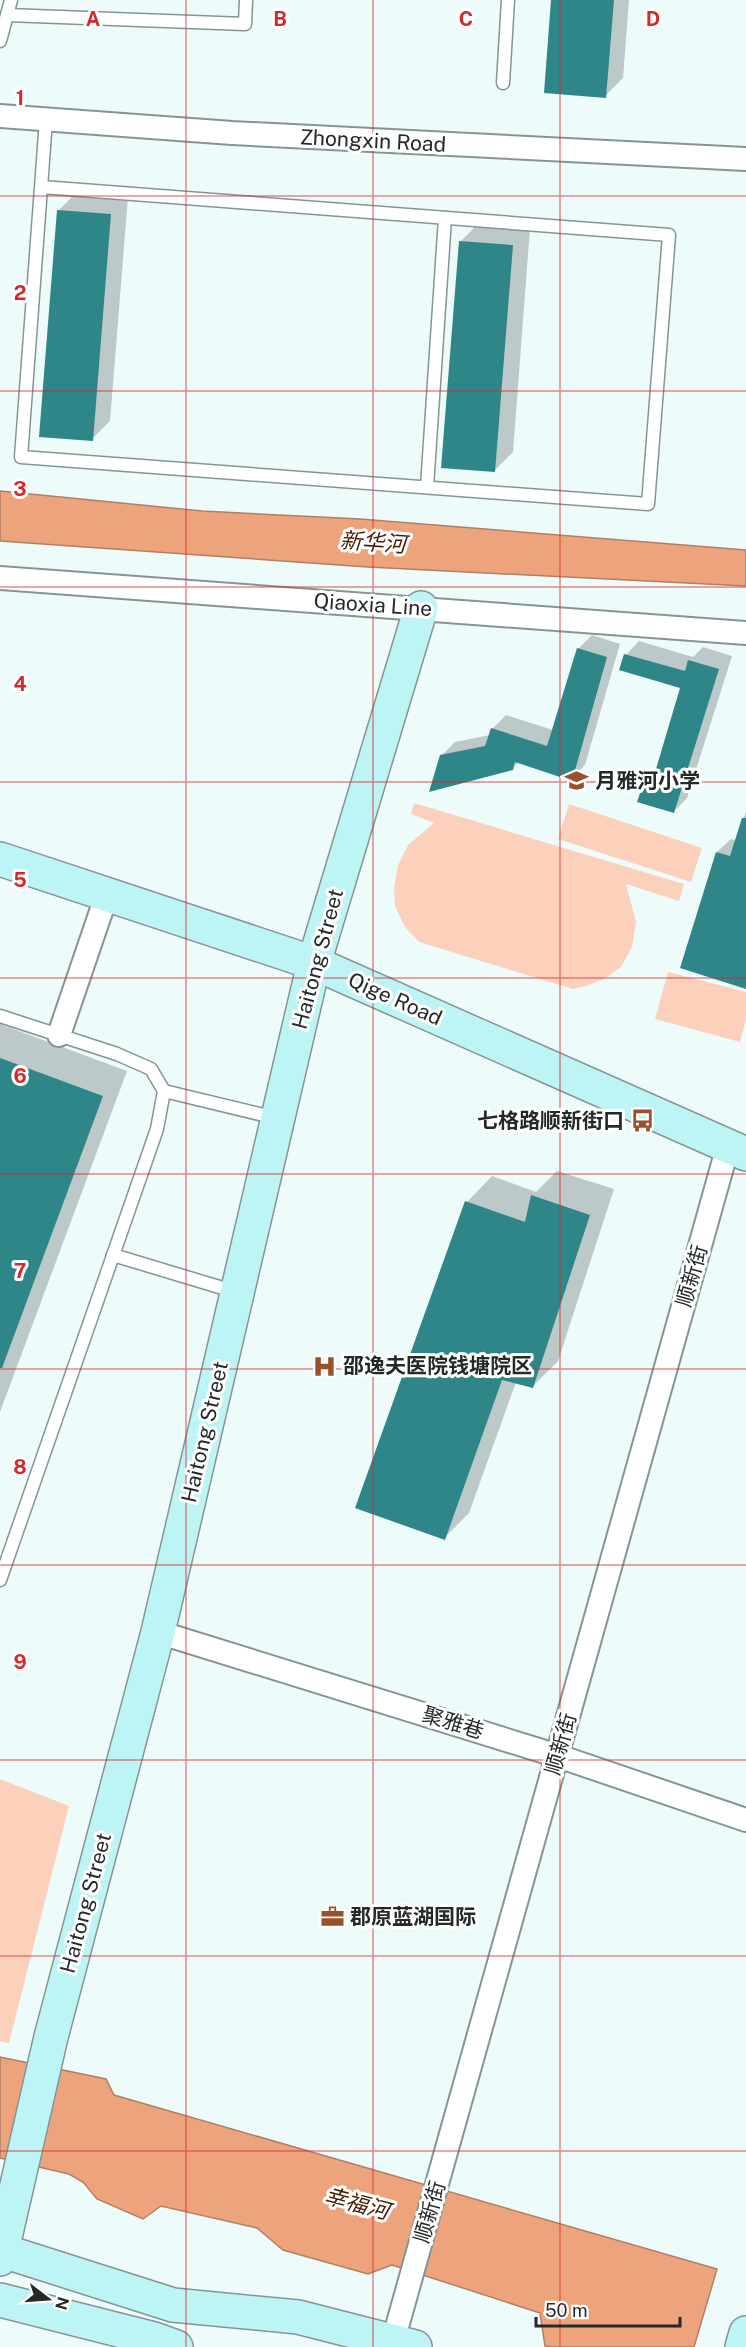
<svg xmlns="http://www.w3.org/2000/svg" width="746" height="2347" viewBox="0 0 746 2347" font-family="'Public Sans','Noto Sans SC',sans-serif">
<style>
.green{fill:#fcd1bb}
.water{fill:#eda47d;stroke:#b17f64;stroke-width:1.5}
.shadow{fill:#0003}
.building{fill:#2e8688}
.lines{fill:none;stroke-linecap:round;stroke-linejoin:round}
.lane-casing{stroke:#879494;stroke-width:15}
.street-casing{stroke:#879494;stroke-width:26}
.secondary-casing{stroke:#879494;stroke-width:36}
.lane{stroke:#fff;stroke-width:12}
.street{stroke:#fff;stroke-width:22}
.secondary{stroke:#bdf4f6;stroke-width:33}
.grid{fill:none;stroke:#d62828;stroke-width:1.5;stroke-opacity:0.55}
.labels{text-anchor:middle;stroke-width:6;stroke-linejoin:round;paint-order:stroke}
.street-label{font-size:21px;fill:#242929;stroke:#fff}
.poi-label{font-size:21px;font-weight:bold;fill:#242929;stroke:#fff;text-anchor:start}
.water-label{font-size:22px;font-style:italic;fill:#491c00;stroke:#fff}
.grid-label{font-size:20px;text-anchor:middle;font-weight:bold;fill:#d62828;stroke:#fff;stroke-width:6;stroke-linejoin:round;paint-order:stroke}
</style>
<rect width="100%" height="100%" fill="#edfbfb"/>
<g class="green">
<polygon points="414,803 684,884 679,901 626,884 636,922 632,947 621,967 604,979 586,986 573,989 419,942 405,927 395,906 394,887 398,865 408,845 434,823 411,814"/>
<polygon points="569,804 702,848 691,882 558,839"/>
<polygon points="668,972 746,992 746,1019 740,1042 655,1019"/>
<polygon points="0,1779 69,1806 9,2043 0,2041"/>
</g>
<g class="water">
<polygon points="0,491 202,511 360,519 746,550 746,586 368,567 0,541"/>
<polygon points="0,2057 106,2079 114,2095 717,2269 694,2347 551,2347 545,2346 540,2313 392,2265 368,2274 283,2250 257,2228 161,2206 143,2219 97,2199 83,2182 69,2174 0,2158"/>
</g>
<g class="shadow">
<polygon points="553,0 629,0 623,78 605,96"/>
<polygon points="76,193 128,197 110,421 92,439 58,211"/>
<polygon points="478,224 530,228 513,452 495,470 460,242"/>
<polygon points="592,635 620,644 585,765 571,779 519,762 512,768 441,756 455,742 490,735 492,729 506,715 553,730 578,649"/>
<polygon points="639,641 693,657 703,647 732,656 687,798 674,811 644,784 657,772 682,687 626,655"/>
<polygon points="746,811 746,987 717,852 731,839 737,841"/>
<polygon points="0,1024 127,1071 0,1412"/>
<polygon points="557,1171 614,1189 558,1361 533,1386 516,1382 469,1513 444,1538 357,1507 467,1202 492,1176 536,1192"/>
</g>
<g class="building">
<polygon points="551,0 614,0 606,98 544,93"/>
<polygon points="57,210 111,214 93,441 39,437"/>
<polygon points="459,241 513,245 495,472 441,468"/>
<polygon points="577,648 607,657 572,781 515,762 513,770 429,792 440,755 485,746 491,728 547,746"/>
<polygon points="624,654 685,671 688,660 719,669 674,813 637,802 643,784 651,786 680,688 619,670"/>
<polygon points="742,818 746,818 746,989 680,968 716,852 730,856"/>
<polygon points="0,1058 103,1096 2,1368 0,1368"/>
<polygon points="531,1195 590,1215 533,1388 502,1380 445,1540 355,1508 465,1201 525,1222"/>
</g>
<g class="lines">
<defs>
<g id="lane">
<polyline points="7,15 245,24 246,0"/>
<polyline points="0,41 11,0"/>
<polyline points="503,83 508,0"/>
<polyline points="42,187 669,235 648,504 21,457 46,120"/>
<polyline points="427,487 445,218"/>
<polyline points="0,1016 117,1054 151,1069 164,1091 157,1129 0,1580"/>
<polyline points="164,1091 276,1118"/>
<polyline points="113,1255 236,1292"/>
</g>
<g id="street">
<polyline points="0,116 232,133 746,159"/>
<polyline points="0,578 746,633"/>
<polyline points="59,1035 107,894"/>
<polyline points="158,1632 558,1756 746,1820"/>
<polyline points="393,2341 728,1146"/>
</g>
<g id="secondary">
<polyline points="0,859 314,963 746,1154"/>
<polyline points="0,2250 173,2305 298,2317 415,2347"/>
<polyline points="0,2259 51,2037 158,1632 314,963 421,608"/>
<polyline points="0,2300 154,2339 176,2347"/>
<polyline points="742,2347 746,2333"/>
</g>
</defs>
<use href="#lane" class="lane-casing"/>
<use href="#street" class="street-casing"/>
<use href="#secondary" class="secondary-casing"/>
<use href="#lane" class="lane"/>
<use href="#street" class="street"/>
<use href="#secondary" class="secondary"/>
</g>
<path class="grid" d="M186,0V2347M373,0V2347M560,0V2347M0,196H746M0,391H746M0,587H746M0,782H746M0,978H746M0,1174H746M0,1369H746M0,1565H746M0,1760H746M0,1956H746M0,2151H746"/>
<defs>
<symbol id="school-bare" viewBox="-9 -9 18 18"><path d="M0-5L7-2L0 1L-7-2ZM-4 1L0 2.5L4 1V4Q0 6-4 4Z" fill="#985129" stroke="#fff" stroke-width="2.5" paint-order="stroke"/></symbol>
<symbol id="bus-bare" viewBox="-9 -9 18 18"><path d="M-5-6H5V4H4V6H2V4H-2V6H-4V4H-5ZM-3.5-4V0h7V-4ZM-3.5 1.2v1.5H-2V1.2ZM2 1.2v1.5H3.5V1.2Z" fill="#985129" stroke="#fff" stroke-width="2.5" paint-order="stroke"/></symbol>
<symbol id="hospital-bare" viewBox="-9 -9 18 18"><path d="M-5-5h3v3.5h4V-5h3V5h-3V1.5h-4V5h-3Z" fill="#985129" stroke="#fff" stroke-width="2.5" paint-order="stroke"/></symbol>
<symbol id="office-bare" viewBox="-9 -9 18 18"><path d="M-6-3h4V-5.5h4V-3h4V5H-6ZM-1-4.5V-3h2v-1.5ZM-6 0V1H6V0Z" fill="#985129" stroke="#fff" stroke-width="2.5" paint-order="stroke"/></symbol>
</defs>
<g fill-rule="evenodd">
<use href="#school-bare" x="560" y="764" width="33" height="33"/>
<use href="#bus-bare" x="626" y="1104" width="33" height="33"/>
<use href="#hospital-bare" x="308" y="1350" width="33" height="33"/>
<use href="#office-bare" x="316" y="1900" width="33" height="33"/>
</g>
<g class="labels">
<g class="street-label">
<text transform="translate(373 141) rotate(3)" y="7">Zhongxin Road</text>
<text transform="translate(373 605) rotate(4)" y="7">Qiaoxia Line</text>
<text transform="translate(318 959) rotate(-75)" y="7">Haitong Street</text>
<text transform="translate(395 999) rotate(24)" y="7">Qige Road</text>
<text transform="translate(692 1276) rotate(-74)" y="7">顺新街</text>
<text transform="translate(205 1432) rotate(-77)" y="7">Haitong Street</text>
<text transform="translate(453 1723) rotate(17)" y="7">聚雅巷</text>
<text transform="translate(561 1744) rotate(-74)" y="7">顺新街</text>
<text transform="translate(86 1903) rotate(-75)" y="7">Haitong Street</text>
<text transform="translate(430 2212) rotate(-74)" y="7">顺新街</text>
</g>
<g class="poi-label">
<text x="595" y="788">月雅河小学</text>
<text x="624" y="1128" text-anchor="end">七格路顺新街口</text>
<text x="343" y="1373">邵逸夫医院钱塘院区</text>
<text x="350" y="1924">郡原蓝湖国际</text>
</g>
<g class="water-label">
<text transform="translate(373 542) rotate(4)" y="8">新华河</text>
<text transform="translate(357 2203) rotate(15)" y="8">幸福河</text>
</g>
</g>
<g class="grid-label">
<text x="93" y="26">A</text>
<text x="280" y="26">B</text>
<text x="466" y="26">C</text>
<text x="653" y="26">D</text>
<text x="20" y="105">1</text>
<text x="20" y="300">2</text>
<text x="20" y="496">3</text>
<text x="20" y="691">4</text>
<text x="20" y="887">5</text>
<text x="20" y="1083">6</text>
<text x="20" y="1278">7</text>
<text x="20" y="1474">8</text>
<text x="20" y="1669">9</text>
</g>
<g transform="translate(48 2299) rotate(107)" stroke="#ffffff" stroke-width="4.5" paint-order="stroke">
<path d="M0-4.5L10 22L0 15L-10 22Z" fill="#242929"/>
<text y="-9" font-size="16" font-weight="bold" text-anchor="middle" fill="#242929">N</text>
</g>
<path d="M536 2317v9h144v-9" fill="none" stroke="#242929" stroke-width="3"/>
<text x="545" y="2317" font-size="18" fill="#242929" stroke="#ffffff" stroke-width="4.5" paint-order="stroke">50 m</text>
</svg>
